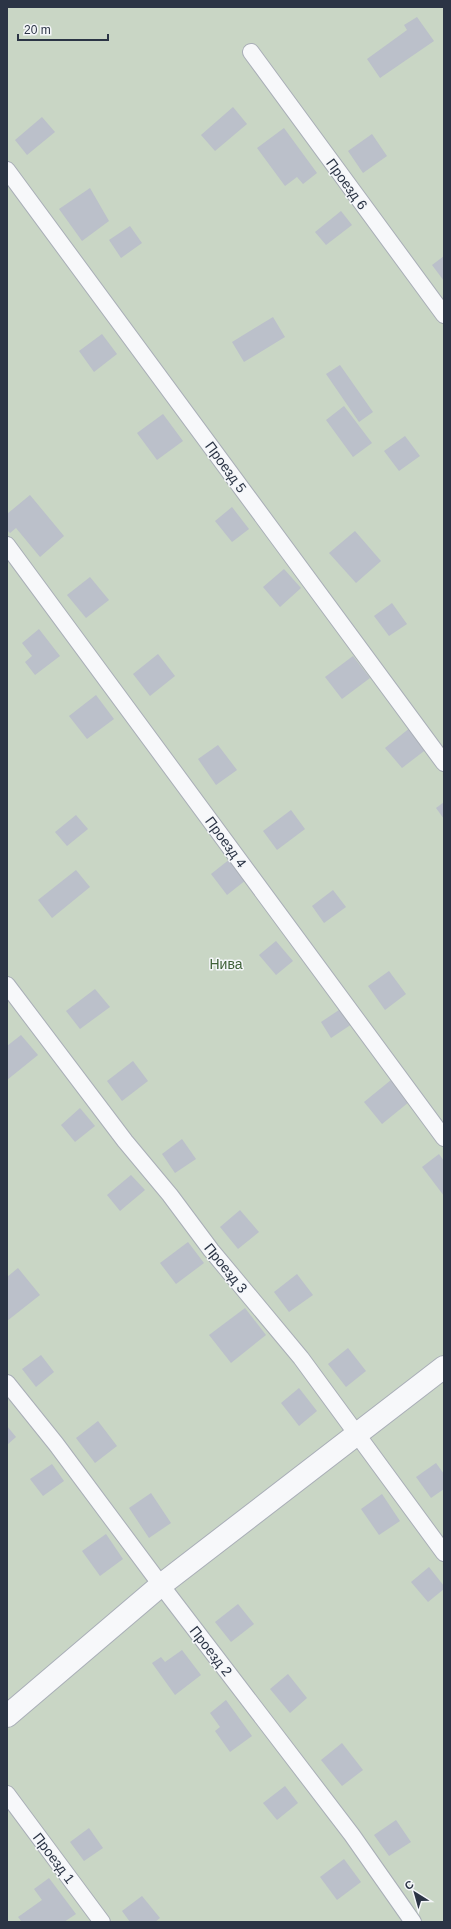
<svg xmlns="http://www.w3.org/2000/svg" width="451" height="1929" viewBox="0 0 451 1929" font-family="Arial,sans-serif">
<style>
.green{fill:#c9d6c5}
.building{fill:#bbc0ca}
.lines{fill:none;stroke-linecap:round;stroke-linejoin:round}
.lane-casing{stroke:#a9aeb7;stroke-width:18}
.street-casing{stroke:#a9aeb7;stroke-width:24}
.lane{stroke:#f7f8fa;stroke-width:16}
.street{stroke:#f7f8fa;stroke-width:22}
.labels{text-anchor:middle;stroke-width:3;stroke-linejoin:round;paint-order:stroke}
.street-label{font-size:14px;fill:#2b3445;stroke:#f4f6f9}
.park-label{font-size:14px;fill:#3f6138;stroke:#f4f6f9}
</style>
<rect width="100%" height="100%" fill="#e4e7ec"/>
<rect class="green" x="7" y="7" width="437" height="1915"/>
<g class="building">
<polygon points="417,17 434,41 380,78 367,59 407,30 404,25"/>
<polygon points="233,107 247,124 215,151 201,135"/>
<polygon points="42,117 55,132 27,155 15,140"/>
<polygon points="284,128 317,173 303,184 297,177 285,186 257,148"/>
<polygon points="372,134 387,156 363,173 348,151"/>
<polygon points="90,188 109,221 82,241 59,209"/>
<polygon points="341,211 352,225 326,245 315,232"/>
<polygon points="130,226 142,243 121,258 109,240"/>
<polygon points="444,256 444,281 432,265"/>
<polygon points="273,317 285,337 244,362 232,342"/>
<polygon points="102,334 117,354 94,372 79,351"/>
<polygon points="340,365 373,412 359,422 326,374"/>
<polygon points="344,406 372,443 353,457 326,420"/>
<polygon points="163,414 183,441 157,460 137,433"/>
<polygon points="405,436 420,456 399,471 384,451"/>
<polygon points="30,495 64,536 40,557 16,528 10,533 7,530 7,514"/>
<polygon points="232,507 249,529 232,542 215,521"/>
<polygon points="355,531 381,561 356,583 329,553"/>
<polygon points="284,569 301,588 280,607 263,587"/>
<polygon points="90,577 109,600 86,618 67,595"/>
<polygon points="392,603 407,624 389,636 374,616"/>
<polygon points="39,629 60,656 35,675 25,662 32,656 22,643"/>
<polygon points="158,654 175,676 150,696 133,674"/>
<polygon points="353,656 370,678 342,699 325,677"/>
<polygon points="96,695 114,719 87,739 69,716"/>
<polygon points="411,727 428,748 402,768 385,748"/>
<polygon points="218,745 237,770 216,785 198,759"/>
<polygon points="444,802 444,819 436,808"/>
<polygon points="291,810 305,829 277,850 263,831"/>
<polygon points="76,815 88,829 67,846 55,832"/>
<polygon points="235,855 251,876 227,895 211,874"/>
<polygon points="76,870 90,887 52,918 38,900"/>
<polygon points="333,890 346,907 324,923 312,906"/>
<polygon points="276,941 293,961 276,975 259,955"/>
<polygon points="389,971 406,994 385,1010 368,986"/>
<polygon points="95,989 110,1007 80,1029 66,1011"/>
<polygon points="345,1006 355,1022 331,1038 321,1022"/>
<polygon points="21,1035 38,1055 7,1080 7,1046"/>
<polygon points="133,1061 148,1081 122,1101 107,1081"/>
<polygon points="391,1080 409,1102 382,1124 364,1102"/>
<polygon points="80,1108 95,1126 75,1142 61,1125"/>
<polygon points="182,1139 196,1159 175,1173 162,1154"/>
<polygon points="439,1154 444,1161 444,1196 422,1167"/>
<polygon points="131,1175 145,1190 120,1211 107,1195"/>
<polygon points="240,1210 259,1232 238,1249 220,1227"/>
<polygon points="188,1242 204,1263 176,1284 160,1263"/>
<polygon points="18,1268 40,1295 7,1321 7,1277"/>
<polygon points="297,1274 313,1295 289,1312 274,1292"/>
<polygon points="245,1308 266,1335 231,1363 209,1335"/>
<polygon points="348,1348 366,1371 346,1387 328,1364"/>
<polygon points="41,1355 54,1372 36,1387 22,1369"/>
<polygon points="299,1388 317,1411 299,1426 281,1403"/>
<polygon points="98,1421 117,1446 95,1463 76,1438"/>
<polygon points="7,1426 16,1437 7,1445"/>
<polygon points="436,1463 444,1474 444,1489 431,1498 416,1477"/>
<polygon points="52,1464 64,1481 43,1496 30,1479"/>
<polygon points="151,1493 171,1523 149,1538 129,1508"/>
<polygon points="382,1494 400,1521 379,1535 361,1509"/>
<polygon points="106,1534 123,1559 100,1576 82,1551"/>
<polygon points="429,1567 444,1586 444,1589 428,1602 411,1582"/>
<polygon points="238,1604 254,1624 231,1642 215,1622"/>
<polygon points="182,1650 201,1675 175,1695 152,1663 161,1657 165,1662"/>
<polygon points="288,1674 307,1698 290,1713 270,1689"/>
<polygon points="226,1700 252,1736 230,1752 215,1731 220,1727 210,1713"/>
<polygon points="342,1743 363,1770 342,1786 321,1760"/>
<polygon points="285,1786 298,1803 277,1820 263,1803"/>
<polygon points="396,1820 411,1842 389,1856 374,1835"/>
<polygon points="89,1828 103,1848 84,1861 70,1842"/>
<polygon points="344,1859 361,1882 337,1900 320,1877"/>
<polygon points="49,1878 76,1914 64,1922 22,1922 18,1917 42,1900 34,1889"/>
<polygon points="142,1896 160,1918 155,1922 130,1922 122,1911"/>
</g>
<g class="lines">
<defs>
<g id="lane">
<polyline points="251,52 444,315"/>
<polyline points="7,170 444,763"/>
<polyline points="7,545 444,1138"/>
<polyline points="7,985 125,1141 170,1195 211,1250 301,1358 444,1553"/>
<polyline points="7,1383 56,1444 161,1585 352,1835 413,1922"/>
<polyline points="7,1794 102,1922"/>
</g>
<polyline id="street" points="7,1716 161,1585 444,1367"/>
</defs>
<use href="#lane" class="lane-casing"/>
<use href="#street" class="street-casing"/>
<use href="#lane" class="lane"/>
<use href="#street" class="street"/>
</g>
<g class="labels">
<g class="street-label">
<text transform="translate(347 184) rotate(54)" y="5">Проезд 6</text>
<text transform="translate(226 467) rotate(54)" y="5">Проезд 5</text>
<text transform="translate(226 842) rotate(54)" y="5">Проезд 4</text>
<text transform="translate(226 1268) rotate(51)" y="5">Проезд 3</text>
<text transform="translate(211 1651) rotate(52)" y="5">Проезд 2</text>
<text transform="translate(54 1858) rotate(53)" y="5">Проезд 1</text>
</g>
<g class="park-label">
<text x="226" y="969">Нива</text>
</g>
</g>
<rect width="451" height="1929" fill="none" stroke="#2b3445" stroke-width="16"/>
<g transform="translate(415 1893) rotate(323)" stroke="#f4f6f9" stroke-width="3" paint-order="stroke">
<path d="M0-3L7 15L0 10L-7 15Z" fill="#2b3445"/>
<text y="-6" font-size="11" font-weight="bold" text-anchor="middle" fill="#2b3445">С</text>
</g>
<path d="M18 34v6h90v-6" fill="none" stroke="#2b3445" stroke-width="2"/>
<text x="24" y="34" font-size="12" fill="#2b3445" stroke="#f4f6f9" stroke-width="3" paint-order="stroke">20 m</text>
</svg>
